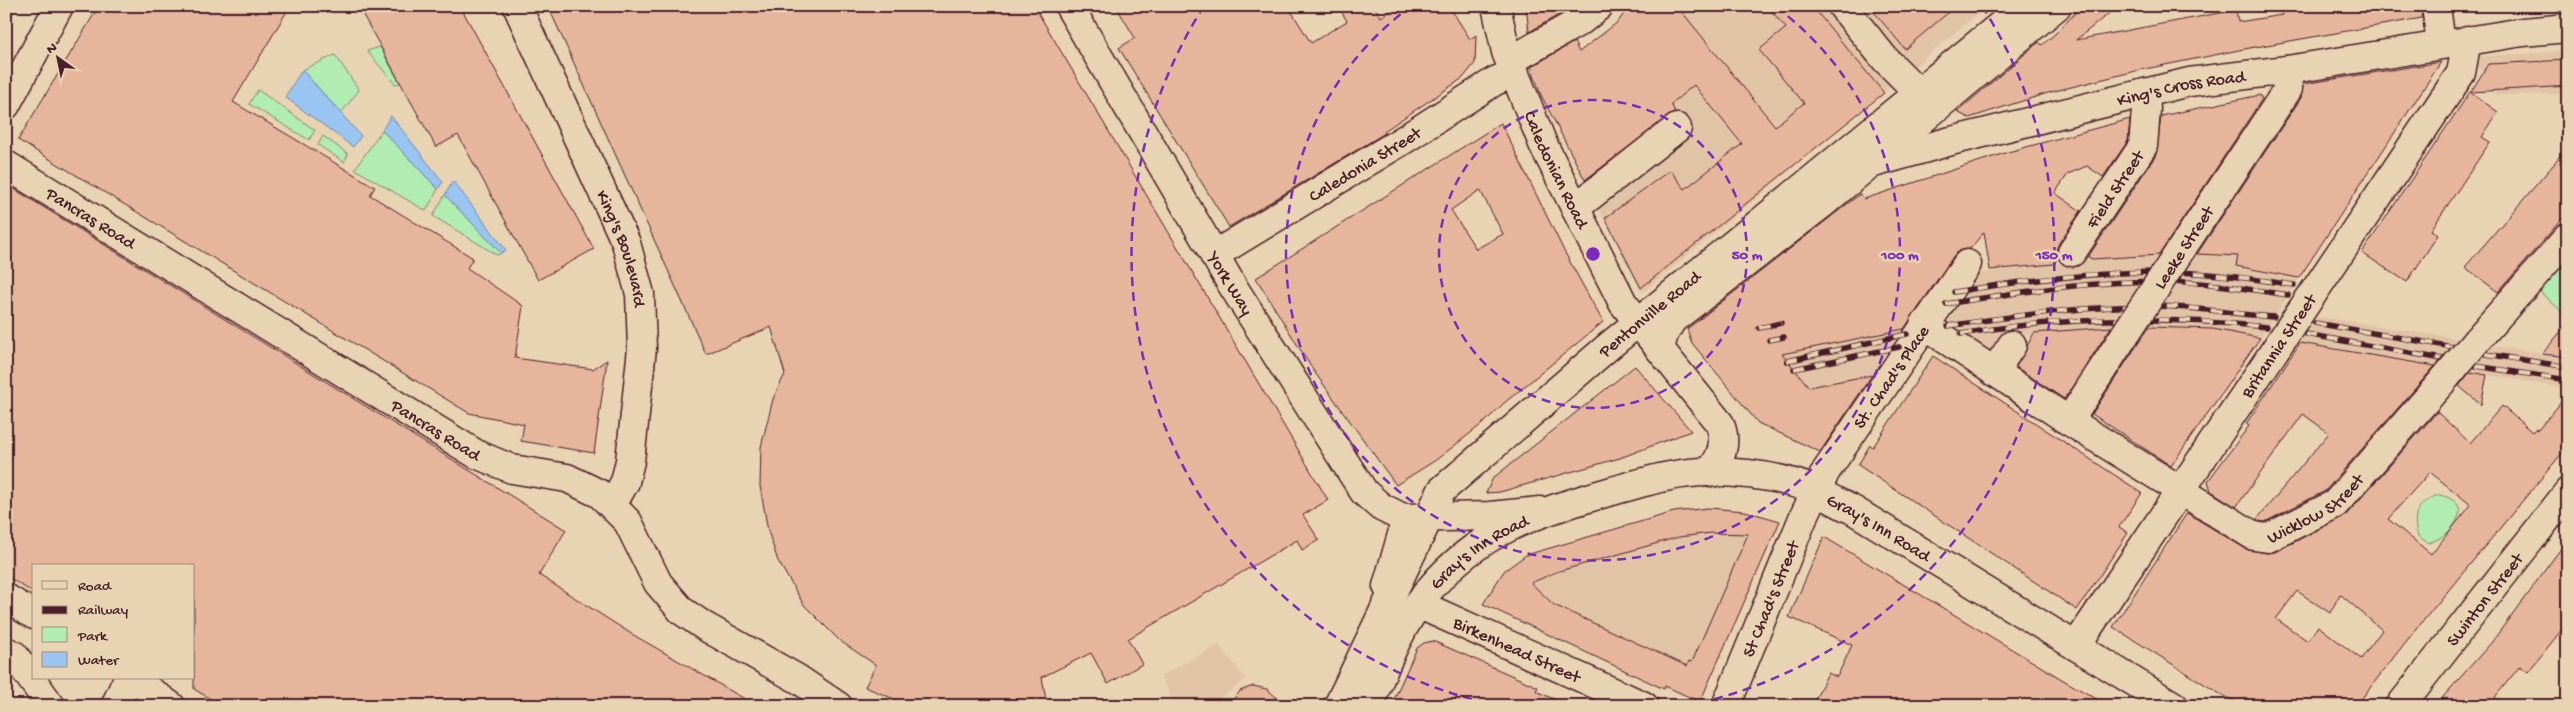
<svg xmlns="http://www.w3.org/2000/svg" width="2574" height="712" viewBox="0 0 2574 712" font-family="'Gochi Hand',sans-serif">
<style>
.built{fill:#e1c3a6}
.green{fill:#b1ecb2;stroke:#7e866e}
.water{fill:#98c5f2;stroke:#7983a2}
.building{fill:#e6b59c;stroke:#4a1f2b;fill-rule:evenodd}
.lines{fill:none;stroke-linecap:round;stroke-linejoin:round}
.minor-casing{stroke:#4a1f2b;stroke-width:31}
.major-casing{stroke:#4a1f2b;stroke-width:31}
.highway-casing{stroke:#4a1f2b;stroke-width:31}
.minor{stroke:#e8d3b2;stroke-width:28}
.major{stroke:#e8d3b2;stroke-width:28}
.highway{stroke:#e8d3b2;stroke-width:28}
.rail-casing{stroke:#4a1f2b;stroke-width:5.5}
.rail{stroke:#e8d3b2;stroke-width:4;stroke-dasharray:11;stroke-linecap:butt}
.minor-bridge-casing{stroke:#4a1f2b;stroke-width:31;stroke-linecap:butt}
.minor-bridge{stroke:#e8d3b2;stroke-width:28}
.ring{fill:none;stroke:#7b2cbf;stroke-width:2.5;stroke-dasharray:9 6}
.labels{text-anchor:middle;stroke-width:5;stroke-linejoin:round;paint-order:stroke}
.street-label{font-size:18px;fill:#4a1f2b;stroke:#e8d3b2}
.centre{fill:#7b2cbf;stroke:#e8d3b2;stroke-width:2.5}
.ring-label{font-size:15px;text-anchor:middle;font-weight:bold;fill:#7b2cbf;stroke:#e8d3b2;stroke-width:5;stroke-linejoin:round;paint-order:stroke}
</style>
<rect width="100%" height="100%" fill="#e8d3b2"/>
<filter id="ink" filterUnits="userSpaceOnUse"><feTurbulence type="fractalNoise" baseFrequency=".02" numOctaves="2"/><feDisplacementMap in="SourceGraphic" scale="10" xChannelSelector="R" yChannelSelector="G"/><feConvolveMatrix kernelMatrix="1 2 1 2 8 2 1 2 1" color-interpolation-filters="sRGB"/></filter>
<g filter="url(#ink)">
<g class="built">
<polygon points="1671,6 1987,6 1642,293 1558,129 1530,63 1556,48 1582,90"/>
<polygon points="2568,51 2568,94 2496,95 2472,57"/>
<polygon points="2191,254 2238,256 2236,266 2299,278 2260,338 2213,329 2145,327"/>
<polygon points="2167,255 2116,327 2006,336 1992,353 1936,318 1967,275 2092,259"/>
<polygon points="2319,317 2460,339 2436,366 2300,343"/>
<polygon points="1912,327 1881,374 1809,387 1759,328 1787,353"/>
<polygon points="2492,346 2568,357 2568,389 2471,372"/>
<polygon points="1708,508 1745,511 1776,520 1778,525 1700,702 1676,691 1664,689 1483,604 1501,575 1531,555 1672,513"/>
<polygon points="1219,645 1246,679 1210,706 1175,706 1161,676"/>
</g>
<g class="green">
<polygon points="380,47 400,83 395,84 367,51"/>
<polygon points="335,55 359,90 341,113 302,70"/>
<polygon points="258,90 315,130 309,140 249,104"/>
<polygon points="382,130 438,189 426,211 355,169"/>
<polygon points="323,136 348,154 344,162 318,145"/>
<polygon points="445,195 501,253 497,255 433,216"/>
<polygon points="2568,258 2568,317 2539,291"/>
<path d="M2439,495C2449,497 2459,501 2460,512C2455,529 2444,538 2428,543L2418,536C2411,516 2418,501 2439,495Z"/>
</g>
<g class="water">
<polygon points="302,70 361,136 353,147 285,97"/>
<polygon points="391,116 443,182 438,189 382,130"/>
<polygon points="453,181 506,250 501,253 445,195"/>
</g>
<g class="building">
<polygon points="99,6 290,6 233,102 375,187 370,195 473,258 467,268 523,306 515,358 593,369 607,360 594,453 521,441 524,424 469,413 18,140"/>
<polygon points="358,6 460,6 594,249 538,280 458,135 436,147"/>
<polygon points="548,6 1034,6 1328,500 1303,515 1319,540 1302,550 1297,540 1128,639 1142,664 1108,684 1091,653 1042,677 1047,706 911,706 865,687 876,665 840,641 804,605 778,561 768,531 760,486 761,447 773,399 785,374 771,327 706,354"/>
<polygon points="1116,6 1288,6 1311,43 1347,21 1338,6 1374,6 1381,17 1398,6 1449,6 1470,39 1476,35 1475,63 1463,78 1384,131 1385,133 1229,227 1119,48 1135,38"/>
<polygon points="1526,6 1574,6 1529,32"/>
<polygon points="1629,6 1677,6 1775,126 1804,103 1759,50 1786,28 1767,6 1812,6 1884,93 1641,288 1605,218 1670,170 1685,189 1742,144 1694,85 1671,104 1675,112 1585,180 1541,95 1531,67 1574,42 1579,52 1618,22"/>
<polygon points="1869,6 1956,6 1905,49"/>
<polygon points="2082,6 2118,6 2076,40 2236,10 2238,22 2282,15 2281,11 2304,6 2421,6 2422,18 2244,49 2140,70 2051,92 1969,118 1957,112 2039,42 2042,45 2056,33"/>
<polygon points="2568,60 2568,86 2471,92 2488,64"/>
<polygon points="2441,62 2299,278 2236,266 2238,256 2197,254 2301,98 2303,84"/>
<polygon points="2470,92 2498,112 2482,137 2490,142 2431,230 2438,235 2407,282 2362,253"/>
<polygon points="2260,95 2262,99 2159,255 2092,259 2088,257 2156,155 2161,116"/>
<polygon points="2130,119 2128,141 2103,177 2087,166 2068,174 2055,193 2081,211 2059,243 2056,250 2058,258 2054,264 1990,270 1984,232 1970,249 1961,250 1954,255 1904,329 1782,354 1809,387 1872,375 1820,452 1758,423 1692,343 1687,329 1860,194 1864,199 2008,152"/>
<path d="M1501,123L1564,251L1603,322L1503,404L1486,421L1436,460L1396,485L1313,370L1256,278ZM1480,190L1503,234L1476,249L1451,210Z"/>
<polygon points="2568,148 2568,212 2498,292 2465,267"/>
<polygon points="6,184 566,530 539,575 630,633 757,706 222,706 194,689 194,566 34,566 34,593 6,576"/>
<polygon points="2568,323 2568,357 2542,354"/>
<polygon points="2111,327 2064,399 2016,367 2034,333"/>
<polygon points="2149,327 2213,329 2260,338 2171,466 2092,414"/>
<polygon points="2300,343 2435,366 2325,491 2265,522 2259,521 2257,519 2329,433 2303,414 2236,507 2211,491 2208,481 2249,426 2246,424"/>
<polygon points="1933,356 2142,493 2119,527 2128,533 2077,610 1858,465 1870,445 1873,447"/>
<polygon points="1635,366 1691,431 1620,458 1500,492 1486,493 1493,478"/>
<polygon points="2470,372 2487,375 2481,405 2459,386"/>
<path d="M2568,394V446L2404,644L2356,706H2247L2225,697L2113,627L2187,513L2246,549L2266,553L2275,552L2346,515L2437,412L2470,443L2502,406L2532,432L2535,429L2538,430ZM2430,472L2471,505L2431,554L2388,519ZM2297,591L2330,613L2340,594L2382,630L2361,659L2318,626L2308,641L2276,619Z"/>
<path d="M1708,508L1745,511L1780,521L1700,702L1665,686L1664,689L1483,604L1504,571L1526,555L1674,512ZM1711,533L1748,534L1692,662L1689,661L1687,666L1554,605L1531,583L1556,572L1679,537Z"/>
<polygon points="1824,537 2065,681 2109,706 1812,706 1828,673 1837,677 1852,645 1789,617"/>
<polygon points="2568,539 2568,622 2528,672 2520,666 2495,697 2505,706 2435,706 2491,643"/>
<polygon points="1433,641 1538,687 1536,691 1569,706 1391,706 1417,648 1424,643"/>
<polygon points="1253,686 1267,689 1286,706 1228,706 1240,691"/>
</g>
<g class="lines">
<defs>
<g id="minor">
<path id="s1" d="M517,6L626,243L640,294L642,348L630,461L625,482L612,505"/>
<polyline points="1842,6 1885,59 1918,92"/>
<polyline points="2436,6 2441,44"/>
<polyline points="1510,61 1582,20 1599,6"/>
<polyline points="6,105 59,6"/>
<polyline points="1575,208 1677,128"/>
<path id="s2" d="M2072,252L2143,146L2146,110L2145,93"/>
<polyline points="2178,254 2288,89 2287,70"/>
<path id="s3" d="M1214,255L1405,139L1495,81L1515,73"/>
<path id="s4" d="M1924,325L2069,421L2254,536L2268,538L2335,504L2441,383"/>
<polyline points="2477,340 2568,237"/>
<polyline points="1994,372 2012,345"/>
<polyline points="2069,421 2126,333"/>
<polyline points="6,598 34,615"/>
<path id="s5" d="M1418,604L1644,706"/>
<path id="s6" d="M2076,646L2461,73L2467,40"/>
<polyline points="6,651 14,655 51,706"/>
<polyline points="132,678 171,706"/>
<polyline points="115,706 128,678"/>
<path id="s7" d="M1726,706L1803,518L1826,471L1967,264"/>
</g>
<g id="major">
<path id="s8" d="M1069,6L1232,285L1364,492L1381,507L1403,518L1490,516L1540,511"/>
<path id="s9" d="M1496,6L1506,52L1543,144L1623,303L1720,424C1727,442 1722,458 1709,472"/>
<path id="s10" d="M6,165L476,454L512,469L567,478L600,494L628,522L658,583L682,611L704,626L798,679L838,706"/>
<polyline points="1660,349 1664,334 1672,320 1821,205 2057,6"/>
<polyline points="1387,586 1403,531 1403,518"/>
</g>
<g id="highway">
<path id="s11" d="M1819,183L1870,164L1951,141L2189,82L2287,70L2523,32L2568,28"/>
<path id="s12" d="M1338,706L1442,490L1609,346L2024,6"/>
<path id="s13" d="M1369,706C1385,665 1401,623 1430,589C1480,529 1540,512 1612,491C1644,482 1675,472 1708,472C1743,472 1784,477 1816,491C1828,497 1840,504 1853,510L2174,706"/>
<path id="s14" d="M2400,706L2568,492"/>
</g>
</defs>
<use href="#minor" class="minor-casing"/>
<use href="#major" class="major-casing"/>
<use href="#highway" class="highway-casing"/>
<use href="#minor" class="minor"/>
<use href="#major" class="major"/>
<use href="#highway" class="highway"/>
<defs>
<g id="rail">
<path d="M1954,292C2027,280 2100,271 2173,272C2214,273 2254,279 2294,285"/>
<path d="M1946,304C2018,292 2092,281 2166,281C2207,282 2248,289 2288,295"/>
<polyline points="2315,323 2453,347"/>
<path d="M1948,326C2018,315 2086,306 2156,306C2195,307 2235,314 2274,317"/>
<polyline points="1759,328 1781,323"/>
<path d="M1961,334C2064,316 2164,316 2267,327"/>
<polyline points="2306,334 2442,359"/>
<polyline points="1769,340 1784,337"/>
<polyline points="2486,354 2568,367"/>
<polyline points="1787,361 1907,334"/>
<polyline points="2476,366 2568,380"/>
<polyline points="1794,369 1899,347"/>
</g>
</defs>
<use href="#rail" class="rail-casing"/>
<use href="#rail" class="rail"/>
<defs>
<g id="minor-bridge">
<polyline points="2126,333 2178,254"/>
<polyline points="2441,383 2477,340"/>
</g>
</defs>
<use href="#minor-bridge" class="minor-bridge-casing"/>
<use href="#minor-bridge" class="minor-bridge"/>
</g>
</g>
<g class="ring">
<circle cx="1593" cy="254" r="154"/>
<path d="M1776 7A307 307 0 1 1 1410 7"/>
<path d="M1501 706A461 461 0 0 1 1204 6M1982 6A461 461 0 0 1 1685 706"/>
</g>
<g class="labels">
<g class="street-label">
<text dy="6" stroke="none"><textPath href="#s11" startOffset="375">King's Cross Road</textPath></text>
<text dy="6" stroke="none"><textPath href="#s3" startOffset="176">Caledonia Street</textPath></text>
<text dy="6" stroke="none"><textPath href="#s9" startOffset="175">Caledonian Road</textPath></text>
<text dy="6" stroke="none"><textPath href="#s2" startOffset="76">Field Street</textPath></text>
<text dy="6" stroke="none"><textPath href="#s10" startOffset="100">Pancras Road</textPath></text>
<text transform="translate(2183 247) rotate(-57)" y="6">Leeke Street</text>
<text dy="6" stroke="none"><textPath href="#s1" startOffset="265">King's Boulevard</textPath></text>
<text dy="6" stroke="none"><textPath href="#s8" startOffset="321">York Way</textPath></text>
<text dy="6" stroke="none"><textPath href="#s12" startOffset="512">Pentonville Road</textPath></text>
<text dy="6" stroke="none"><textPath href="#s6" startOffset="362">Britannia Street</textPath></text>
<text dy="6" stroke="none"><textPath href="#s7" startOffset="370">St. Chad's Place</textPath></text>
<text dy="6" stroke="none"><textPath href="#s10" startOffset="505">Pancras Road</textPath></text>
<text dy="6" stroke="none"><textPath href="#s4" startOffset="462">Wicklow Street</textPath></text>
<text dy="6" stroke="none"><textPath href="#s13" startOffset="624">Gray's Inn Road</textPath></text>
<text dy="6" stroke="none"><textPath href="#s13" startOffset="195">Gray's Inn Road</textPath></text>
<text dy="6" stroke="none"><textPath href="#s7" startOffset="116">St Chad's Street</textPath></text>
<text dy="6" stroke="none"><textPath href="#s14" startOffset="136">Swinton Street</textPath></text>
<text dy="6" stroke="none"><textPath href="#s5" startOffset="109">Birkenhead Street</textPath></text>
</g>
</g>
<circle cx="1593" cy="254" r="8" class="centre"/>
<g class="ring-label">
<text x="1747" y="259">50 m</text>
<text x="1900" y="259">100 m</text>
<text x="2054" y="259">150 m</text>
</g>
<rect width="2574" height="712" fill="none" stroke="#e8d3b2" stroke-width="25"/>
<rect x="12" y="12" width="2549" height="687" fill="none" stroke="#4a1f2b" stroke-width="2" filter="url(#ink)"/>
<rect x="32" y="564" width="162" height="115" fill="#e8d3b2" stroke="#a98b7c"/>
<rect x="42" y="581" width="25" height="8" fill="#e8d3b2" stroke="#a98b7c"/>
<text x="78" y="590" font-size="15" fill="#4a1f2b">Road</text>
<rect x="42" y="606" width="25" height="8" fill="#4a1f2b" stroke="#a98b7c"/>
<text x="78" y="614" font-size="15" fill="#4a1f2b">Railway</text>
<rect x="42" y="627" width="25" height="15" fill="#b1ecb2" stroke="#a98b7c"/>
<text x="78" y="640" font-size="15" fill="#4a1f2b">Park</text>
<rect x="42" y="652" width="25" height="15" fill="#98c5f2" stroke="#a98b7c"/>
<text x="78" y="664" font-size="15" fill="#4a1f2b">Water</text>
<g transform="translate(58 58) rotate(327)" stroke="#e8d3b2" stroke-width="4" paint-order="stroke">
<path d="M0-4L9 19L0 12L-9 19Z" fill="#4a1f2b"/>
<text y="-8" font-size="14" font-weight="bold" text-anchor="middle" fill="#4a1f2b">N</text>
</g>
</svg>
